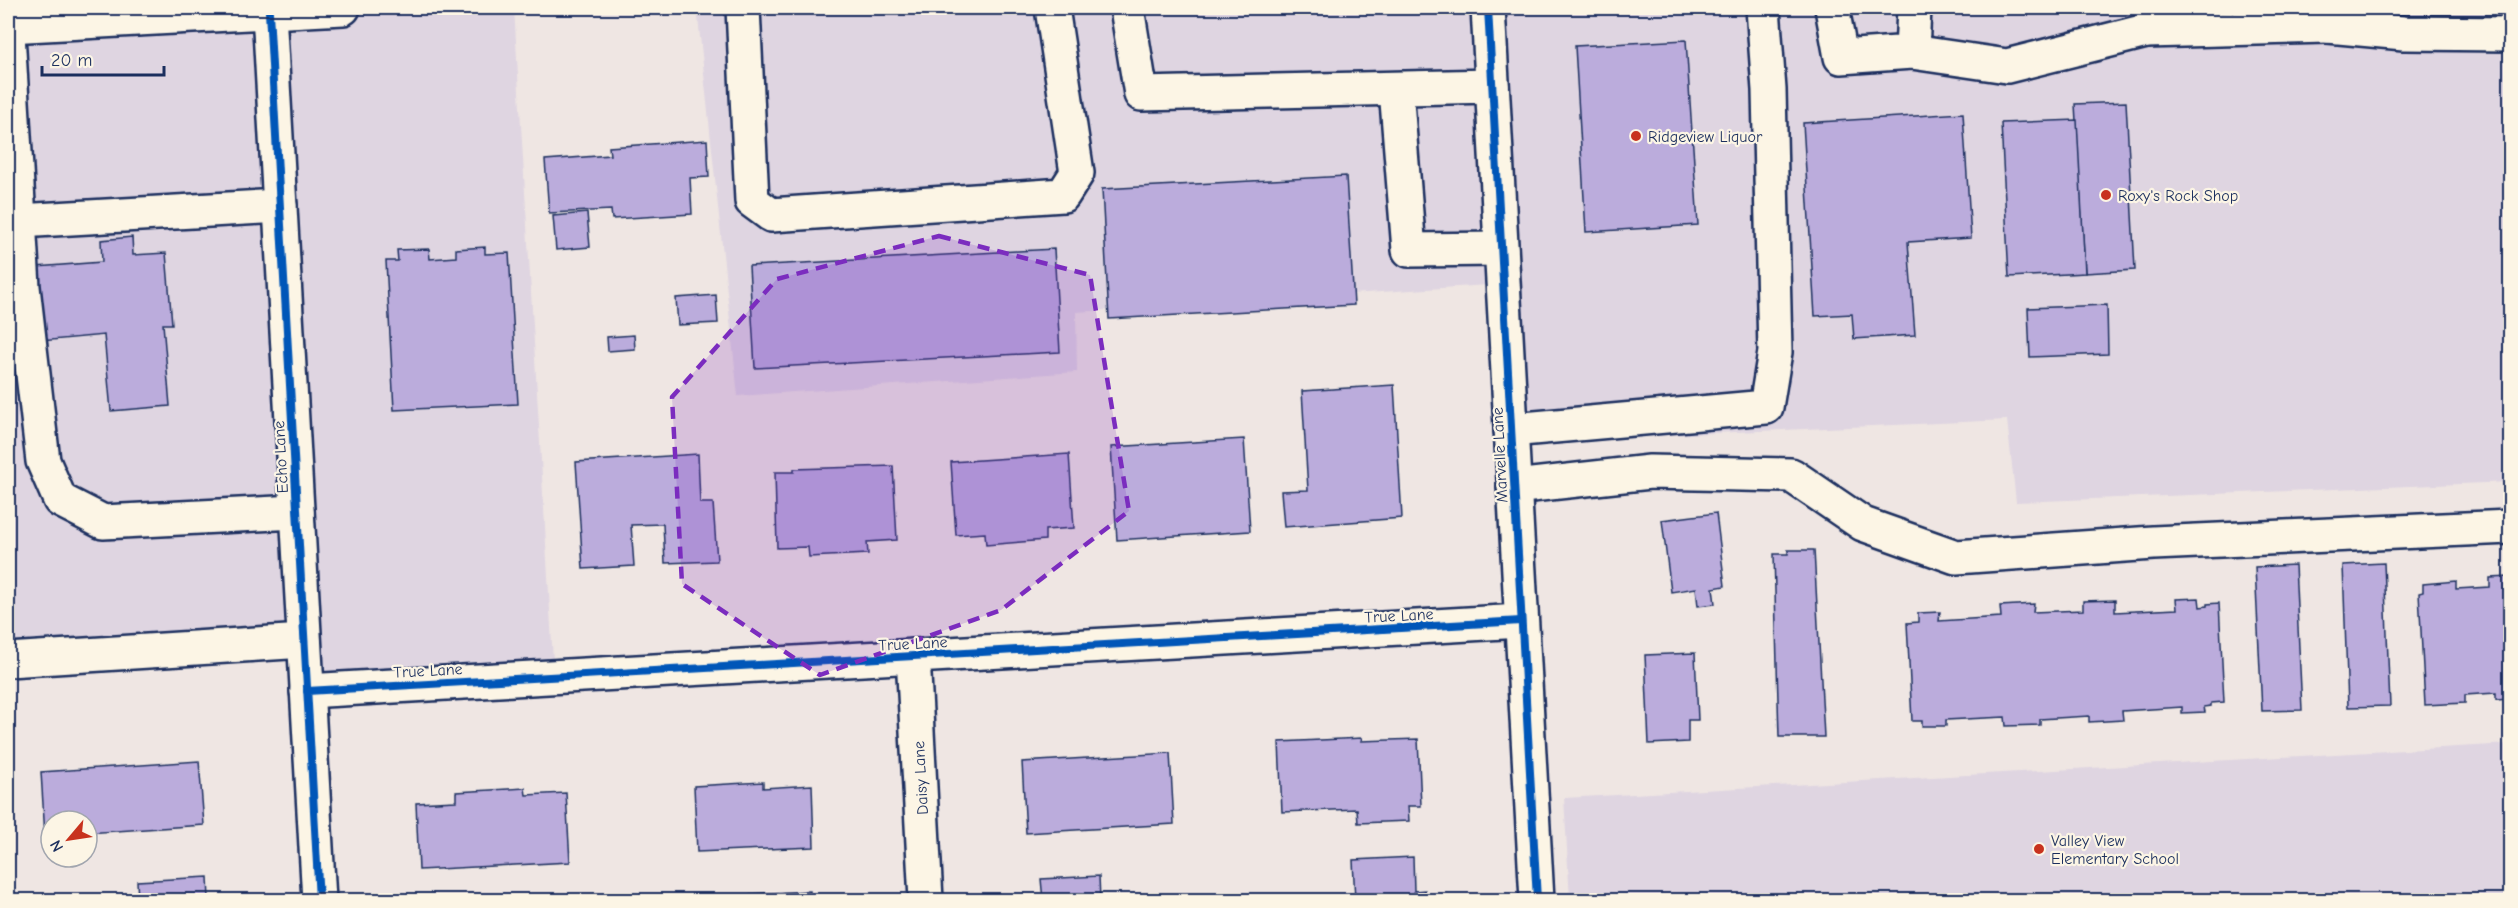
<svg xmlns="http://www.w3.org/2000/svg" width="2518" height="908" viewBox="0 0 2518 908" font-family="'Comic Neue',sans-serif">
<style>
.built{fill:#dfd5e1}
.building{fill:#bbacdc;stroke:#1b2f5e;stroke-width:1.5}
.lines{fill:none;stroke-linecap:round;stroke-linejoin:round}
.minor-casing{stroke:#1b2f5e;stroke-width:38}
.minor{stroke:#fcf5e5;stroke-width:33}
.cycleway-casing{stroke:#fcf5e5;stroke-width:11}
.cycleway{stroke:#0057b8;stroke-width:8}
.marked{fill:#7b2cbf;fill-opacity:0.2;stroke:#7b2cbf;stroke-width:4.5;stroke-dasharray:12 8;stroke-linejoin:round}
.poi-dot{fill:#c8321e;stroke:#fcf5e5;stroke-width:2}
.labels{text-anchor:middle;stroke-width:4.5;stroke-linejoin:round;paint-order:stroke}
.poi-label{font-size:16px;fill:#1b2f5e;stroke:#fcf5e5;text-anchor:start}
.street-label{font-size:16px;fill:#1b2f5e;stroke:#fcf5e5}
</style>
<rect width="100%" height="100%" fill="#efe6e3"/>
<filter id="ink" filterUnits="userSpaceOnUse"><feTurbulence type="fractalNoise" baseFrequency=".0167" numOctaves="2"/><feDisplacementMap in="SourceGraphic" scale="12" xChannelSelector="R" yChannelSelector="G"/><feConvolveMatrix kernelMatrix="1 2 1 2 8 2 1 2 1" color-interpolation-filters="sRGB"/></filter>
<g filter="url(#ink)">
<g class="built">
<polygon points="343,8 514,8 554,677 307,691 304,642 8,660 8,26"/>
<polygon points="697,8 2510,8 2510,482 2016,502 2007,420 1512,442 1503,284 1076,312 1077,372 738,396"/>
<polygon points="2510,744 2510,900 1570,900 1564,798"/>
</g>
<g class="building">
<polygon points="1686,40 1698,225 1586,232 1575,46"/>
<polygon points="2126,102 2135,270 2085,273 2075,104"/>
<polygon points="1963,113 1971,238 1908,242 1915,335 1854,339 1852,314 1815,316 1803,123"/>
<polygon points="2077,120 2085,273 2009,277 2001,123"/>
<polygon points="707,140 709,177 690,178 692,214 612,219 611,210 549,213 545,160 610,155 609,147"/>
<polygon points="1346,176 1354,305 1109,319 1102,189"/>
<polygon points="587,213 590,247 556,250 553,216"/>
<polygon points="132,237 133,255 166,253 172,324 163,324 170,406 111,411 104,335 41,341 36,267 102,262 101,240"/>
<polygon points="485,247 485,254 509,253 518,404 394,410 386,261 398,261 397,250 429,249 430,259 456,257 456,249"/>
<polygon points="1054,249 1060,352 755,368 749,266"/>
<polygon points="716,295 718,323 678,325 676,298"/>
<polygon points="2107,305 2108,354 2030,357 2028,308"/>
<polygon points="634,335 635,349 608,351 607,337"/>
<polygon points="1394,385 1402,518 1284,527 1281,491 1308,490 1302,391"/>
<polygon points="1244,439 1250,531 1117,540 1111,447"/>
<polygon points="698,454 700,503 713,503 717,561 665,563 663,524 631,525 634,566 583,569 576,462"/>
<polygon points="1069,454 1074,528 1045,530 1045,540 986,545 985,533 956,535 951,462"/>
<polygon points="893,466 897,540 867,542 868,554 809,557 808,547 777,548 775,472 794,472 794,469"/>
<polygon points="1716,513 1725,586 1713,588 1715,604 1698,606 1696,588 1671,592 1662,520"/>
<polygon points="1788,550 1814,550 1824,737 1779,737 1774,554 1788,554"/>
<polygon points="2384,563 2390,706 2348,707 2343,565"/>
<polygon points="2295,565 2302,710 2262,711 2255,567"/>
<polygon points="2510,577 2510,699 2496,700 2496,693 2465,695 2465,703 2425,705 2419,593 2423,592 2423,584 2456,581 2456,589 2490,587 2490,578"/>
<polygon points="2199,598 2200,607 2207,606 2207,604 2219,603 2224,702 2211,703 2211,706 2204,707 2205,712 2182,713 2182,707 2122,711 2123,720 2089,722 2089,716 2040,719 2040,725 2006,726 2005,717 1946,720 1946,726 1922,726 1922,721 1912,721 1907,623 1918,622 1918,613 1940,612 1939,621 2001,617 2000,606 2034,604 2033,612 2083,610 2083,601 2115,600 2115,612 2177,609 2176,599"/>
<polygon points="1695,653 1698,720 1688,720 1688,742 1649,744 1645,655"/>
<polygon points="1362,738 1361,741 1418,739 1421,806 1408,806 1409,821 1358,823 1357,809 1282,812 1279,742"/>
<polygon points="1170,753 1174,824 1026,833 1022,762"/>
<polygon points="199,761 204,825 87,833 87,821 51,821 51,836 45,836 41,772"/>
<polygon points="763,782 763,788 812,785 814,847 697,852 694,786"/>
<polygon points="525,788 526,795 566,793 570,862 419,870 416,803 456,801 456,792"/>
<polygon points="1413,857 1414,891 1425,890 1426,900 1355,900 1353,860"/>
<polygon points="1099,876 1100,900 1043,900 1041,879"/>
<polygon points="208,877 209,900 138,900 137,881"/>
<polygon points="810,891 810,900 750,900 750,894"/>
</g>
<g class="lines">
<defs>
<g id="minor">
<polyline points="743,8 752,201 771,215 1063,195 1077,173 1052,8"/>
<polyline points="1127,8 1141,94 1492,86"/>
<polyline points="1488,8 1537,900"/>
<polyline points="1832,8 1841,57 1912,52 1914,8"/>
<polyline points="269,12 319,900"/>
<polyline points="8,26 343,8"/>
<polyline points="2328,26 2404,33 2510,34"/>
<polyline points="2146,31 2328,26 2327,8"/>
<polyline points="8,34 23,287 43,461 60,500 103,522 297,512"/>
<polyline points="1912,52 2007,66 2146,31 2158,8"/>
<polyline points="1396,89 1409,250 1501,249"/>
<polyline points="19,221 280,206"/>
<polyline points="1511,430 1766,407 1775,352 1769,90 1763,8"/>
<polyline points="1514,487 1650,472 1791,475 1863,524 1956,557 2153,543 2510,527"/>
<polyline points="913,656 926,900"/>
<polyline points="8,660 304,641"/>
<polyline points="307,691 1521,621"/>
</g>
</defs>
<use href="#minor" class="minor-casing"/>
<use href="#minor" class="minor"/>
<defs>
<g id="cycleway">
<polyline points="1488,8 1537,900"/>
<polyline points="269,12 319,900"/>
<polyline points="307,691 1521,621"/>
</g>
</defs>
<use href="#cycleway" class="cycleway-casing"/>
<use href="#cycleway" class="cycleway"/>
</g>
</g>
<path class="marked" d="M939,236L1090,275L1129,511L1001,610L820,675L682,584L672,397L777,279Z"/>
<g class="poi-dot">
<circle cx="1636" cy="136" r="6"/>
<circle cx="2106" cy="195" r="6"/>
<circle cx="2039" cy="849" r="6"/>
</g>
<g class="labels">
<g class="poi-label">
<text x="1648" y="142">Ridgeview Liquor</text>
<text x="2118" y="201">Roxy's Rock Shop</text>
<text x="2051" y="846">Valley View<tspan x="2051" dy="18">Elementary School</tspan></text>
</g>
<g class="street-label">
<text transform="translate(1499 455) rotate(-93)" y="6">Marvelle Lane</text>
<text transform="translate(280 457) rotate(-93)" y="6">Echo Lane</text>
<text transform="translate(1399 615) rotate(-3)" y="6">True Lane</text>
<text transform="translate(913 643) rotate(-3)" y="6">True Lane</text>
<text transform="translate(428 670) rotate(-3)" y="6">True Lane</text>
<text transform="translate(920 778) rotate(-93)" y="6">Daisy Lane</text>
</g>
</g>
<rect width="2518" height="908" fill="none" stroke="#fcf5e5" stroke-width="30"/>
<rect x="15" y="15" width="2488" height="878" fill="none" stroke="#1b2f5e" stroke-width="2" filter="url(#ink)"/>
<g transform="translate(69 839) rotate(241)"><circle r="28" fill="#fcf5e5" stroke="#a2a6af" stroke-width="1.5"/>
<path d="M0-4.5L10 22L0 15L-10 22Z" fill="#c8321e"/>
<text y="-9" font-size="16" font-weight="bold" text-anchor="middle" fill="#1b2f5e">N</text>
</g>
<path d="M42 66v9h122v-9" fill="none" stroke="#1b2f5e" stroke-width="3"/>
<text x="51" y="66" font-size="18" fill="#1b2f5e" stroke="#fcf5e5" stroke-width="4.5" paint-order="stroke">20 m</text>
</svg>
